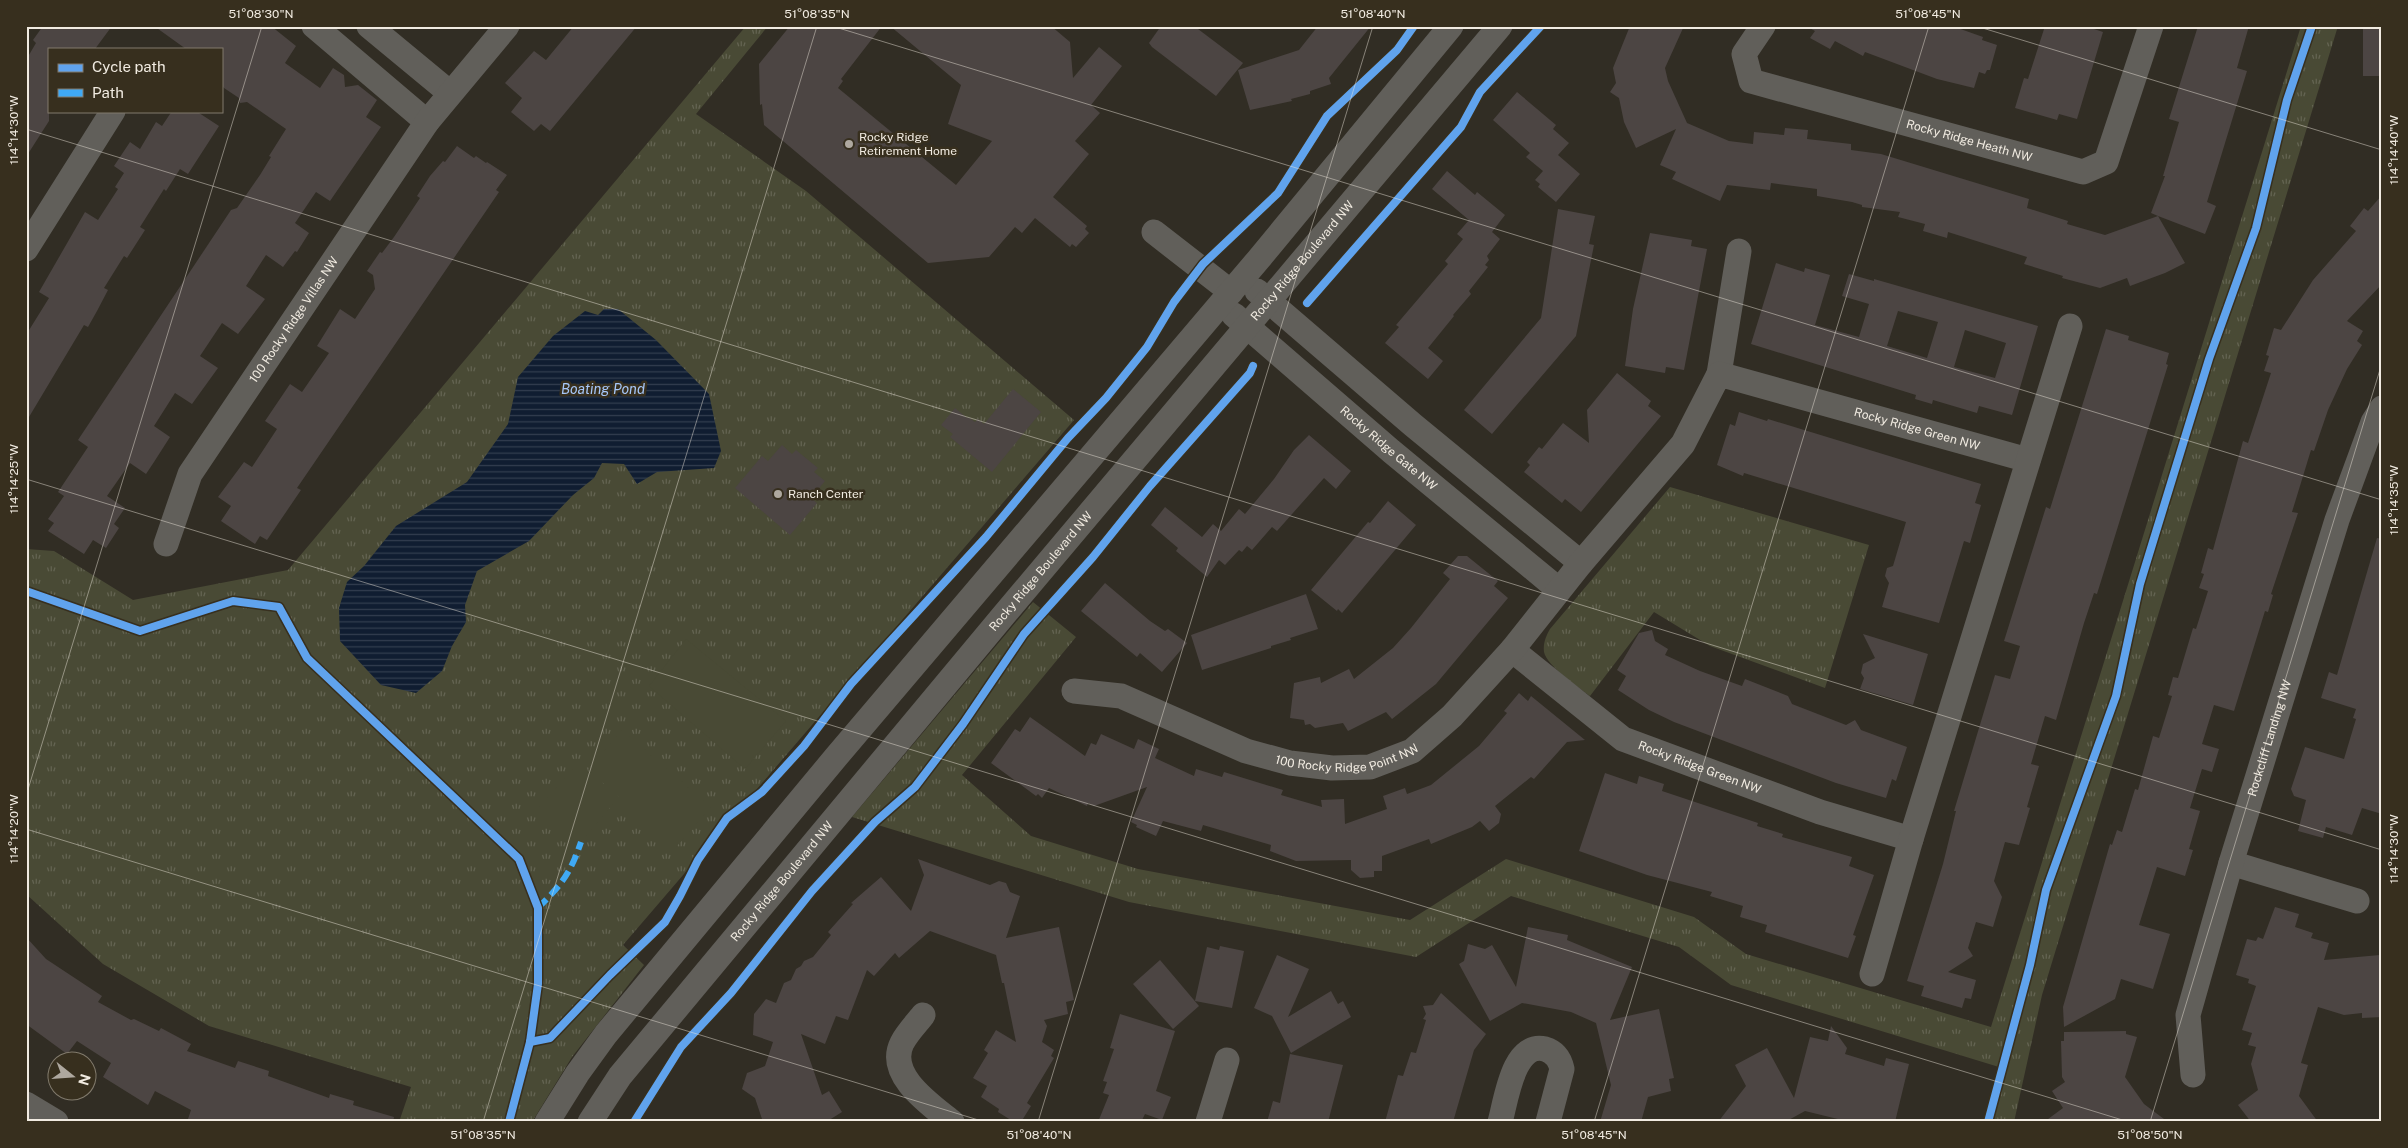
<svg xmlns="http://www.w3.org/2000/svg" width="2408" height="1148" viewBox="0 0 2408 1148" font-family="'Public Sans',sans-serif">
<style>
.park{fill:url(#park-tufts)}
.pitch{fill:#494a35}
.water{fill:url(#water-rules)}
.building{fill:#4c4543;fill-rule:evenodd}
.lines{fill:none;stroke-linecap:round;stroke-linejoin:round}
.minor{stroke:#615f5a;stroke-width:25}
.quiet{stroke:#3fa9f5;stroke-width:6;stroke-dasharray:12 6;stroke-linecap:butt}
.cycleway-casing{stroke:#372f1e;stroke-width:11}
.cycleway{stroke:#60a3ed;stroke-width:8}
.ticks{fill:none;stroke:#f1ebe1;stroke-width:1;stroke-opacity:0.45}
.poi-dot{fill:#aea89f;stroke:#372f1e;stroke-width:2}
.labels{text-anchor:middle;stroke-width:5;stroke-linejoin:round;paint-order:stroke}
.poi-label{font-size:12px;fill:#f1ebe1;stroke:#372f1e;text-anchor:start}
.street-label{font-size:12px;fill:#f1ebe1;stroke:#372f1e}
.water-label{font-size:14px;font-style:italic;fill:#a7c7f8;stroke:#372f1e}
.neatline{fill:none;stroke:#f1ebe1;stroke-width:2}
.ticks-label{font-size:12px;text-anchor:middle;fill:#f1ebe1}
</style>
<defs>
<pattern id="park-tufts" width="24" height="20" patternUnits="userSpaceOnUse" patternTransform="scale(1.25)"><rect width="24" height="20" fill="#494a35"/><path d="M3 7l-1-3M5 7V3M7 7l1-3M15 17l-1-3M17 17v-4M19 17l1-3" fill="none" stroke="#646452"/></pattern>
<pattern id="water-rules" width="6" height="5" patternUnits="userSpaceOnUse" patternTransform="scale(1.25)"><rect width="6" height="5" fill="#101d31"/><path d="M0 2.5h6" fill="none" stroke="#333e4f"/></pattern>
</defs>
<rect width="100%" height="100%" fill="#312d24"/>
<g class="park">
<polygon points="746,26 768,26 696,114 806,191 1074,420 623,945 644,965 572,1057 532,1122 399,1122 411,1087 209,1026 103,964 26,894 26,549 54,551 133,600 288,570"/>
<polygon points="2301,26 2338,26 2042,995 2014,1122 1985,1122 1999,1067 1731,985 1679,947 1511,896 1416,957 1129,902 852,817 1033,602 1076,637 962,775 1031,836 1138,869 1410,920 1506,859 1694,917 1746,954 1991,1027"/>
<path d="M1670,487L1869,545L1825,688L1710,646L1654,612L1590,696C1578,687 1547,666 1544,652C1543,643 1546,636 1550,629Z"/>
</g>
<g class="pitch">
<polygon points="686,639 786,721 745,769 649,686"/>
<polygon points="622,730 711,807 676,847 588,770"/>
<polygon points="573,769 613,804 581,842 539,807"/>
</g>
<polygon class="water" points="604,309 618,309 656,340 709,394 721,451 714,468 657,472 637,484 624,464 602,463 594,478 573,495 529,541 477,571 465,605 466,622 452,646 442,671 416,693 381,685 340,641 339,608 347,582 364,566 396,526 467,482 508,424 518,377 553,336 585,311 598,315"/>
<g class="building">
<polygon points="43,26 112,26 95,49 49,49 49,121 26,157 26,60 36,43 33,40"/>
<polygon points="154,26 271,26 296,46 285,63 320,88 333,68 344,75 345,87 358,85 377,100 366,117 381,127 330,201 316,192 295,223 309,233 297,252 295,251 283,267 266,255 246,286 265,299 238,334 222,323 200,356 218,368 192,404 175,393 154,426 170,437 154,462 146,474 130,463 107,496 125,508 114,524 119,528 106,548 93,540 84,554 48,531 54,523 48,519 64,496 58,492 88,447 78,440 231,210 237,208 260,175 271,157 269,156 286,129 247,102 240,103 239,98 224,88 221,84 221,49 186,49"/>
<polygon points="574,26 637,26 550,131 541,124 534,131 511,112 522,98 505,83 534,51 546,60"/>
<polygon points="790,26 882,26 841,79 843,81 838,88 956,185 992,141 948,124 961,85 890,26 1051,26 1070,42 1073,78 1099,47 1122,66 1091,105 1100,113 1075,141 1089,154 1053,197 1087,226 1085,229 1089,233 1076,247 1072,244 1070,247 1035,218 1022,233 1015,227 989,257 928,263 764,125 762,104 760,105 759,64"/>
<polygon points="1161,26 1194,26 1243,63 1216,96 1152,47 1149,43"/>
<polygon points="1318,26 1371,26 1329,78 1331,84 1310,91 1310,94 1291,99 1292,101 1250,110 1238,70 1299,50"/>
<polygon points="1630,26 1684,26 1665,68 1668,81 1687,123 1729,141 1753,144 1754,132 1784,135 1785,128 1808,130 1807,139 1851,144 1851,150 1881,154 2029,199 2027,208 2068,221 2067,224 2105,235 2158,216 2151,213 2165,176 2163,176 2179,122 2169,119 2198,26 2249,26 2237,68 2247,71 2207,202 2216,206 2205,234 2158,216 2185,263 2165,273 2130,286 2127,278 2100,288 2062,278 2063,276 2024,264 2027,257 1948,232 1947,238 1923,231 1925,224 1898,217 1900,212 1862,207 1862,205 1852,202 1817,196 1817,189 1771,183 1770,190 1727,185 1720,201 1672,179 1676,172 1660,165 1676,129 1636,148 1624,122 1619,98 1610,92 1616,83 1613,68"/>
<polygon points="1806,26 1952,26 1983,37 1982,40 1997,45 1990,70 1987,70 1985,74 1979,72 1974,88 1937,79 1865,52 1863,56 1835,41 1830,49 1810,38 1815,31"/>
<polygon points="2045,26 2085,26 2103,32 2077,119 2059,114 2057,120 2015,108 2024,78 2028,79"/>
<polygon points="2363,28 2382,29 2382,76 2363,76"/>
<polygon points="1517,92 1556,125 1553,129 1569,143 1558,155 1580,174 1556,202 1538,187 1540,184 1535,180 1543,171 1526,157 1530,153 1493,120"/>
<polygon points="172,111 196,111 219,126 188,174 180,169 166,191 164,189 140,227 145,230 127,258 124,256 104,288 108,290 97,311 88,327 84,325 26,422 26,335 49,298 39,292 85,212 98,220 118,189 115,187 124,173 114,166 130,142 140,149 156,122 162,126"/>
<polygon points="457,146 474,158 476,156 486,163 487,162 507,175 496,190 499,192 297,488 301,490 267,540 260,536 255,544 221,521 231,506 218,497 244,462 252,467 277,429 265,421 290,384 302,392 329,353 317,346 340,309 355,319 375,289 373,275 367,271 380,252 382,253 394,237 420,198 417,196 430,176 443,161 445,162"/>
<polygon points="1447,171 1475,195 1477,192 1505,215 1492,232 1500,239 1487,256 1489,260 1485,265 1488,267 1469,291 1471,294 1453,315 1454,316 1428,348 1443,361 1428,379 1385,343 1399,327 1396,325 1448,264 1445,261 1463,239 1457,234 1469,220 1432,189"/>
<polygon points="2382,195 2382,284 2347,321 2363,331 2357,341 2362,345 2347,369 2328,410 2314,451 2311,450 2292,512 2298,513 2271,594 2273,595 2268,612 2265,611 2234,711 2214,705 2202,744 2219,749 2212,772 2202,769 2190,808 2200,811 2189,849 2193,850 2185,876 2157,867 2139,925 2170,934 2153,989 2121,979 2115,999 2064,1027 2063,1007 2110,844 2112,845 2117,830 2122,832 2135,789 2138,790 2153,736 2159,738 2172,696 2168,695 2173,677 2178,678 2193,628 2196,629 2208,591 2199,588 2204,574 2201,573 2208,548 2213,550 2243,441 2248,443 2271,373 2264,371 2269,356 2266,355 2274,328 2281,330 2313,280 2356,231 2350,226 2364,208 2368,211"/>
<polygon points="1558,209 1595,216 1589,244 1594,245 1576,336 1492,434 1464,410 1541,318"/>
<polygon points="1650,233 1692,240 1691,246 1707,249 1684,370 1666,367 1665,373 1625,366 1633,309"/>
<path d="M1776,263L1804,272L1805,268L1830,275L1815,325L1859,337L1869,304L1842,296L1849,274L1874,281V279L2038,326L2012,415L1979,406L1977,413L1933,400L1932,404L1915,399L1916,395L1751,344ZM1898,311L1938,322L1927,358L1887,346ZM1965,330L2006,343L1995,378L1954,367Z"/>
<polygon points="2106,329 2129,336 2128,340 2169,353 2166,364 2168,365 2097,594 2094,593 2084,623 2056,720 2045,716 2031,764 2039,766 2027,807 2030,808 2019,845 2005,842 1994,881 2002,897 1993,927 1976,922 1968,948 1973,956 1948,972 1976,980 1971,999 1965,998 1962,1008 1921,996 1924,986 1907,981 1943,864 1956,811 1954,811 1995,675 2010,679 2020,646 2004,641 2046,507 2050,509"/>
<polygon points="1617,373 1651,401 1648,406 1661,416 1581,512 1565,499 1562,503 1524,472 1530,465 1527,462 1539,447 1542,449 1563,423 1589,443 1587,410"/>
<polygon points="1013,389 1041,412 992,472 950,437 953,434 941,425 955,408 967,418 968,417 975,422 978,419 984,424"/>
<polygon points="1739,412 1767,421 1768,419 1981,484 1975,503 1981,505 1970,543 1964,541 1939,623 1882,607 1889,583 1885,576 1887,568 1893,566 1906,522 1744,473 1743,476 1717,465 1730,424 1735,426"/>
<polygon points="1309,435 1351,471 1336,489 1324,478 1277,531 1272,527 1252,550 1247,546 1242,552 1239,550 1225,565 1219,560 1207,577 1176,551 1178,548 1151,525 1165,507 1202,537 1213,524 1221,531 1239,509 1245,514 1274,479 1294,450"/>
<polygon points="782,445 792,454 796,450 818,468 814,472 825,481 811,498 817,503 790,535 735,488 762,456 768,461"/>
<polygon points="1388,501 1416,525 1342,613 1338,609 1337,611 1311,590 1368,522 1370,523"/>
<polygon points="2377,538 2382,539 2382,814 2362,808 2352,835 2326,827 2323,838 2298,831 2306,800 2294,796 2291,789 2305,747 2344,759 2356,719 2353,718 2356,709 2321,698 2329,672 2337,675"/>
<polygon points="1458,556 1467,556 1498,581 1494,586 1508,598 1436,684 1392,719 1386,712 1348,731 1343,723 1315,728 1310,724 1305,725 1304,720 1290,718 1294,683 1320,677 1321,683 1349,669 1354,679 1393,648 1411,628 1450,579 1443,573"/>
<polygon points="1105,583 1150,621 1165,631 1168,629 1187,643 1162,672 1140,653 1137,657 1081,611"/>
<polygon points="1306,594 1318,629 1290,638 1291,640 1271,646 1271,648 1202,670 1191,635"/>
<polygon points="1652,630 1655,641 1668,649 1665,655 1700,671 1742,686 1745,679 1788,696 1792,704 1846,725 1855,720 1861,730 1907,747 1896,781 1892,779 1886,798 1836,783 1674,722 1649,710 1618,690 1626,676 1617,670 1639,633"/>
<polygon points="1863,634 1928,654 1913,705 1860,689 1864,678 1861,673 1863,664 1875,658"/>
<polygon points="1519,693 1528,701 1531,696 1585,740 1567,742 1534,779 1531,777 1495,806 1501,814 1499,823 1489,831 1480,821 1472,827 1431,844 1429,839 1382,856 1382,871 1374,871 1374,877 1360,878 1351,870 1351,860 1296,861 1270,851 1271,845 1203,825 1201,831 1163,821 1156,836 1136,827 1137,825 1131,822 1147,787 1094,806 1088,803 1087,806 1049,788 1042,798 1038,794 1036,796 991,763 1015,729 1020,732 1030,717 1085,756 1091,743 1096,745 1101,734 1134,749 1138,739 1159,749 1155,758 1194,776 1196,769 1222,777 1224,772 1283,790 1281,795 1322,807 1321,800 1344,799 1345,824 1387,809 1383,796 1405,788 1407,794 1431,785 1479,746 1507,713 1504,711"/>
<polygon points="1605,773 1637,784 1639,776 1664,784 1662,791 1758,823 1757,826 1783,834 1782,837 1852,857 1849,866 1874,875 1853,935 1856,936 1848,958 1765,932 1767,925 1740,917 1743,906 1710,896 1712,892 1647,875 1579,851"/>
<polygon points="918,859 990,885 999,881 1006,883 1010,892 1020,896 1006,938 1059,927 1074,1000 1066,1002 1068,1014 1044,1020 1047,1026 1042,1042 1054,1050 1051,1056 1054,1058 1027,1103 1031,1106 1021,1122 1014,1122 998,1112 999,1109 981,1097 987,1086 973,1078 988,1053 984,1050 996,1030 1016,1042 1004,983 1002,983 996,955 930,931 899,958 895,953 874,976 867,970 848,1020 836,1016 825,1044 801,1034 822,1095 829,1091 842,1112 826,1122 763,1122 755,1098 742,1089 747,1073 765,1066 773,1042 753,1035 754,1014 766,999 776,1003 784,983 791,980 796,969 801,966 804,961 813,957 831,935 828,932 853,904 851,903 881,877 911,911 924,875"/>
<polygon points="2275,907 2299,914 2295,927 2313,933 2311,938 2329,943 2324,960 2380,955 2382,1017 2362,1018 2362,1013 2344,1015 2318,1007 2301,1063 2308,1065 2299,1096 2318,1122 2251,1122 2238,1105 2258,1090 2251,1064 2256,1047 2248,1045 2252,1033 2242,1030 2256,986 2248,983 2249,979 2236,975 2247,939 2256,941 2258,937 2263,939"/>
<polygon points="1528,927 1568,935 1567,940 1632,967 1610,1020 1659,1009 1674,1078 1669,1079 1671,1091 1648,1097 1641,1122 1600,1122 1611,1085 1596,1023 1571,1012 1522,1003 1490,1021 1459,964 1464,961 1468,944 1485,949 1492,945 1516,987"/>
<polygon points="26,937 46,959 102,996 98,1002 131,1020 134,1019 159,1031 161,1028 191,1044 187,1051 235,1068 238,1061 269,1071 268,1076 329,1098 330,1094 354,1101 353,1105 394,1117 393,1122 187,1122 191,1110 155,1091 148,1105 103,1077 111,1063 77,1041 67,1054 26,1024"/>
<polygon points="1220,946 1244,951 1232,1008 1195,1001 1207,947 1219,950"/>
<polygon points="1277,955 1309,969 1288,1017 1331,991 1338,1004 1343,1001 1351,1017 1291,1053 1272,1016 1254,1008"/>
<polygon points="1160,960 1199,1006 1173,1029 1133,984"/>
<polygon points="1441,993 1486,1034 1474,1050 1453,1122 1385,1122 1398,1075 1403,1076 1411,1052 1416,1053 1426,1020 1423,1019 1426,1014 1423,1006 1433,1005"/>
<polygon points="1120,1014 1175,1031 1156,1091 1171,1097 1162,1120 1145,1114 1141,1122 1098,1122 1109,1095 1103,1093 1107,1082 1103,1081 1114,1049 1110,1048"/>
<polygon points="1831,1026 1847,1048 1845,1054 1884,1066 1886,1058 1909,1064 1895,1122 1850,1122 1805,1111 1785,1122 1718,1122 1746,1086 1735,1065 1767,1048 1794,1098 1810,1037 1828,1041"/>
<polygon points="2126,1031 2126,1034 2137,1037 2125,1077 2144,1104 2168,1122 2044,1122 2063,1108 2052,1091 2065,1082 2062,1077 2061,1041 2064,1041 2064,1032"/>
<polygon points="1290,1054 1343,1065 1328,1122 1267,1122 1273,1101 1280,1103"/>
</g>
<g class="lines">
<g class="minor">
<polyline points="314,26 427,122"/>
<polyline points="369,26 450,93"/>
<path id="s1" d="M1763,26L1744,54L1751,81L2083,172L2106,162L2151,26"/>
<polyline points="1154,232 1231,292"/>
<polyline points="26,249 113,111"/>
<polyline points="1257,291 1413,425 1581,563"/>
<path id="s2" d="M1234,315L1391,451L1558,589"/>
<polyline points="1719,374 1739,251"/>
<path id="s3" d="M166,544L190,474L427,122L507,26"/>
<path id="s4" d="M1512,650L1623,739L1820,812L1911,839"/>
<path id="s5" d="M1074,691L1121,696L1246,751L1290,763L1332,768L1370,767L1412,751L1452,716L1512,650L1581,563L1683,444L1719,374L2028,460"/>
<polyline points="2231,863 2357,901"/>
<polyline points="1872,974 1911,839 2070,326"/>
<path d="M923,1015C916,1024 907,1033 902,1043C886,1075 931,1105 952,1122"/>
<path id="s6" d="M2193,1075L2188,1015L2231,863L2337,520L2373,422L2382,408"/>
<polyline points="26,1104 56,1122"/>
<polyline points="547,1122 577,1074 606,1034 836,757 1258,260 1451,26"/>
<path id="s7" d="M590,1122L620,1076L1003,616L1500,26"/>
<polyline points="1208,1122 1227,1060"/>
<path d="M1500,1122C1506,1101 1513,1041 1545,1049C1555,1052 1560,1060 1562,1069L1548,1122"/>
</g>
<path class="quiet" d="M538,908C562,884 570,874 581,842"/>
<defs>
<g id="cycleway">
<polyline points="1307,303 1461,127 1480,92 1541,26"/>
<polyline points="26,591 140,631 233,601 279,607 307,658 519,859 538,908 538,984 530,1042 509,1122"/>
<polyline points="530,1042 550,1038 610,975 665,922 680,896 698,860 727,818 762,792 804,746 851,684 986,537 1068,438 1106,398 1147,347 1174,302 1203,264 1278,193 1327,116 1397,50 1414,26"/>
<polyline points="634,1122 681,1047 731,993 812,891 875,822 915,787 963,724 1024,634 1093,557 1150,486 1250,373 1253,366"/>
<polyline points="1988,1122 2030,965 2046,890 2116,696 2140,584 2209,359 2256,228 2287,100 2312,26"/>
</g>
</defs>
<use href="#cycleway" class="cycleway-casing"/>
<use href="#cycleway" class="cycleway"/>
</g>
<path class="ticks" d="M832,26L2382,500M1976,26L2382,150M26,129L2382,850M26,479L2129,1122M26,796L262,26M26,829L985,1122M483,1122L817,26M1038,1122L1373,26M1594,1122L1929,26M2150,1122L2382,363"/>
<g class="poi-dot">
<circle cx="849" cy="144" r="5"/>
<circle cx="778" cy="494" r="5"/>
</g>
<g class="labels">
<g class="poi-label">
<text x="859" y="141">Rocky Ridge<tspan x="859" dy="14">Retirement Home</tspan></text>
<text x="788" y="498">Ranch Center</text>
</g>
<g class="street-label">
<text dy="4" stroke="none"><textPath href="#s1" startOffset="288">Rocky Ridge Heath NW</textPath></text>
<text dy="4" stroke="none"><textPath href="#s7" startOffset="1118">Rocky Ridge Boulevard NW</textPath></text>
<text dy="4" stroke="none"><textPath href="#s3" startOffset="260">100 Rocky Ridge Villas NW</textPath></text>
<text dy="4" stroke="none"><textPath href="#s5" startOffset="1049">Rocky Ridge Green NW</textPath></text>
<text dy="4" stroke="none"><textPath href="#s2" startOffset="204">Rocky Ridge Gate NW</textPath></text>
<text dy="4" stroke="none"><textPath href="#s7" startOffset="712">Rocky Ridge Boulevard NW</textPath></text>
<text dy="4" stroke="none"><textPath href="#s6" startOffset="349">Rockcliff Landing NW</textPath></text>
<text dy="4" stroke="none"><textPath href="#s5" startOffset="288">100 Rocky Ridge Point NW</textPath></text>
<text dy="4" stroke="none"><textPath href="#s4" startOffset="224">Rocky Ridge Green NW</textPath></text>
<text dy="4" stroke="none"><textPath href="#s7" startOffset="308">Rocky Ridge Boulevard NW</textPath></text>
</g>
<g class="water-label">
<text x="603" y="394">Boating Pond</text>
</g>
</g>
<rect width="2408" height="1148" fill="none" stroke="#372f1e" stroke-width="55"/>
<rect x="48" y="48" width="175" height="65" fill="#372f1e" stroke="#817a6c"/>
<rect x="58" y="64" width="25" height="8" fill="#60a3ed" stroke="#817a6c"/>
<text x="92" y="72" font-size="15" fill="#f1ebe1">Cycle path</text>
<rect x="58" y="89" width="25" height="8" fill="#3fa9f5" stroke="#817a6c"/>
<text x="92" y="98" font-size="15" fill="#f1ebe1">Path</text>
<g transform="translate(72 1076) rotate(107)"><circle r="24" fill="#372f1e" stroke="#817a6c"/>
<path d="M0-4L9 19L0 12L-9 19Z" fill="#aea89f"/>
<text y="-8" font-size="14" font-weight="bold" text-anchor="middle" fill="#f1ebe1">N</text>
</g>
<rect x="28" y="28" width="2352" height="1092" class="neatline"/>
<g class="ticks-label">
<text x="261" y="18">51°08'30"N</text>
<text x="817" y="18">51°08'35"N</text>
<text x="1373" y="18">51°08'40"N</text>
<text x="1928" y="18">51°08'45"N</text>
<text transform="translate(14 130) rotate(-90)" y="4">114°14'30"W</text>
<text transform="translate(2394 150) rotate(-90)" y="4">114°14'40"W</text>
<text transform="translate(14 479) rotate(-90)" y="4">114°14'25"W</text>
<text transform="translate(2394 500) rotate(-90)" y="4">114°14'35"W</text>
<text transform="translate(14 829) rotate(-90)" y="4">114°14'20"W</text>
<text transform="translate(2394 849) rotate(-90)" y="4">114°14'30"W</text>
<text x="483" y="1139">51°08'35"N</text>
<text x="1039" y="1139">51°08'40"N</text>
<text x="1594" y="1139">51°08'45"N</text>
<text x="2150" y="1139">51°08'50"N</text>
</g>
</svg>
